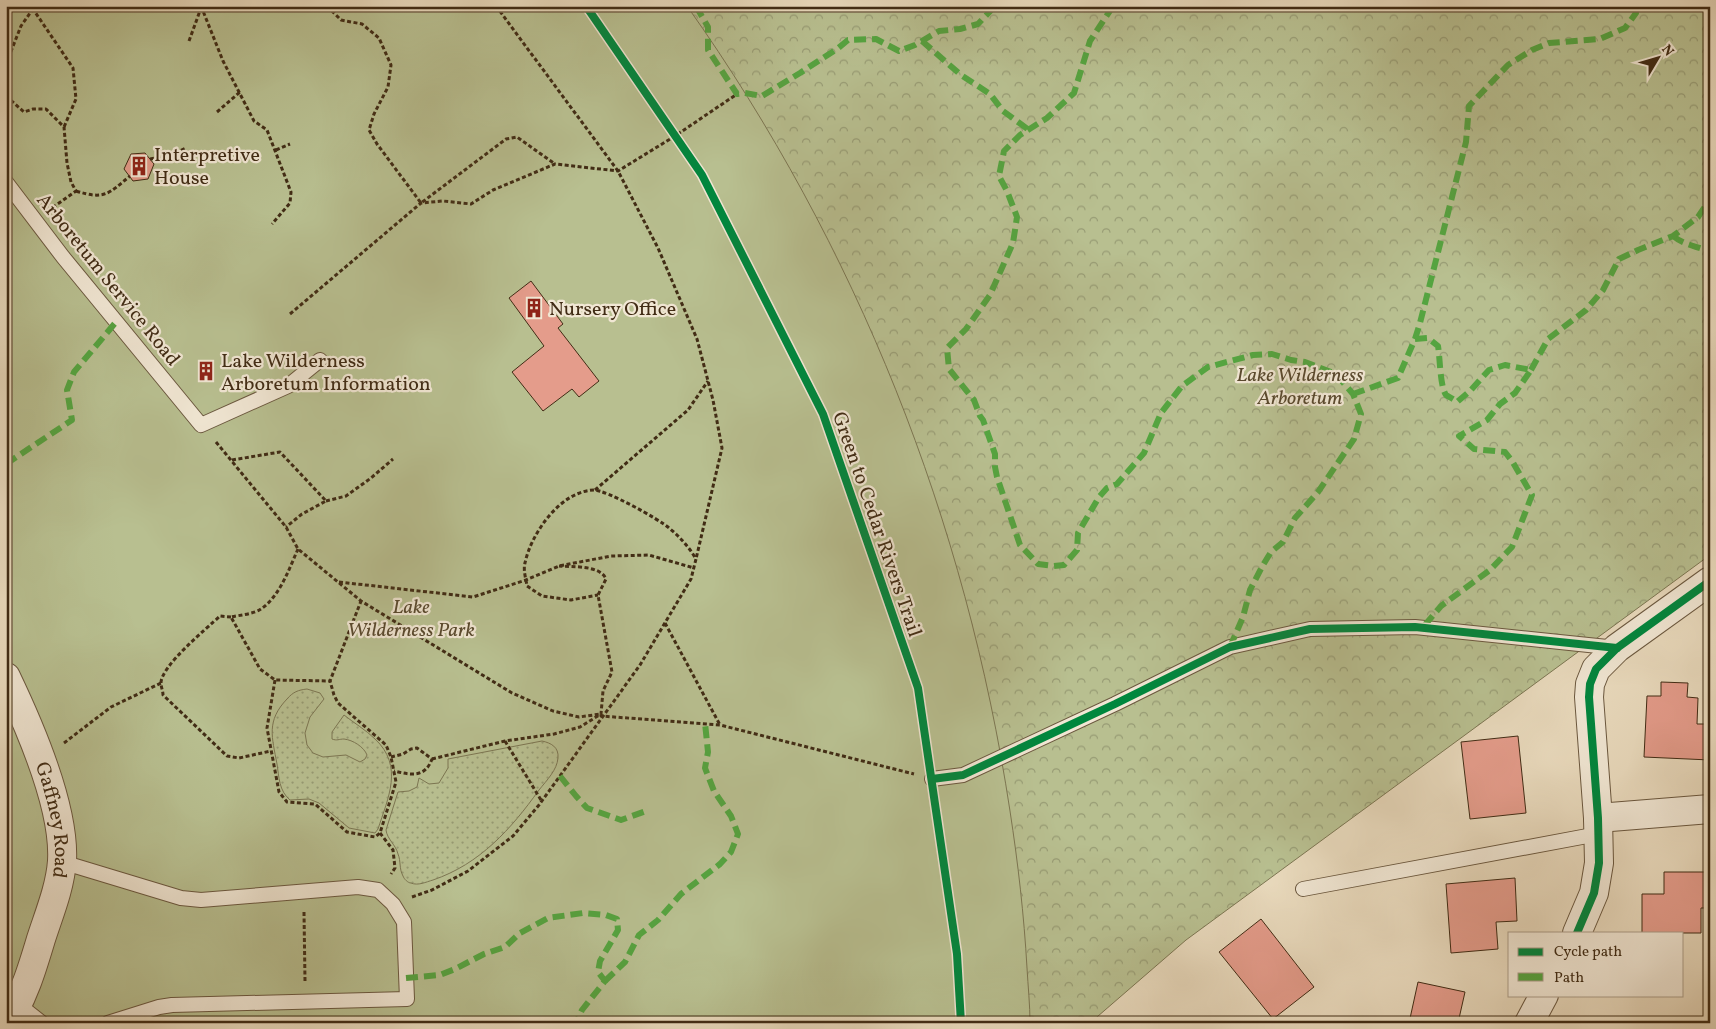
<svg xmlns="http://www.w3.org/2000/svg" width="1716" height="1029" viewBox="0 0 1716 1029" font-family="Vollkorn,serif">
<style>
.forest{fill:url(#forest-crowns);stroke:#7c7652}
.park{fill:#b8bf90;stroke:#7c7652}
.garden{fill:url(#garden-dots);stroke:#7c7652}
.building{fill:#e49c8b;stroke:#412c15}
.lines{fill:none;stroke-linecap:round;stroke-linejoin:round}
.service-casing{stroke:#6b583f;stroke-width:16}
.minor-casing{stroke:#6b583f;stroke-width:30}
.path{stroke:#412c15;stroke-width:3;stroke-dasharray:4 2.5;stroke-linecap:butt}
.service{stroke:#f1e7d4;stroke-width:14}
.minor{stroke:#f1e7d4;stroke-width:28}
.quiet{stroke:#55a440;stroke-width:6;stroke-dasharray:12 6;stroke-linecap:butt}
.cycleway-casing{stroke:#f1e7d4;stroke-width:11}
.cycleway{stroke:#00873e;stroke-width:8}
.labels{text-anchor:middle;stroke-width:4.5;stroke-linejoin:round;paint-order:stroke}
.poi-label{font-size:20px;fill:#412c15;stroke:#f1e7d4;text-anchor:start}
.street-label{font-size:20px;fill:#412c15;stroke:#f1e7d4}
.park-label{font-size:20px;font-style:italic;fill:#59492e;stroke:#f1e7d4}
</style>
<defs>
<pattern id="forest-crowns" width="20" height="18" patternUnits="userSpaceOnUse" patternTransform="scale(1.25)"><rect width="20" height="18" fill="#b8bf90"/><path d="M2 6a3 3 0 1 1 6 0M12 15a3 3 0 1 1 6 0" fill="none" stroke="#979b74"/></pattern>
<pattern id="garden-dots" width="8" height="8" patternUnits="userSpaceOnUse" patternTransform="scale(1.25)"><rect width="8" height="8" fill="#b8bf90"/><path d="M2 2h.1M6 6h.1" fill="none" stroke="#979b74" stroke-width="1.8" stroke-linecap="round"/></pattern>
</defs>
<rect width="100%" height="100%" fill="#e9dabd"/>
<filter id="stains"><feTurbulence type="fractalNoise" baseFrequency=".004" numOctaves="4"/><feColorMatrix values="0 0 0 0 .2 0 0 0 0 .09 0 0 0 0 .02 0 0 0 .5 -.17"/></filter>
<radialGradient id="worn" r=".72"><stop offset=".6" stop-color="#630" stop-opacity="0"/><stop offset="1" stop-color="#630" stop-opacity=".3"/></radialGradient>
<polygon class="forest" points="195,6 1710,6 1710,555 1186,940 1090,1023 430,1023"/>
<path class="park" d="M6,6H687C857,246 966,521 1010,811C1018,863 1024,915 1027,968C1028,986 1030,1005 1030,1023H6Z"/>
<g class="garden">
<path d="M307,689L320,693L324,699L310,717L305,733L307,745L313,753L323,757L346,755L360,762L365,759L367,755C364,747 353,740 344,739C339,739 337,741 332,739V732L344,715C354,723 366,730 375,739C404,766 388,798 378,829L375,833L349,828L319,803L309,799L290,800C279,791 279,777 277,764C272,737 266,721 287,699C293,692 298,690 307,689Z"/>
<path d="M542,741C551,743 559,747 558,758C557,770 547,780 539,790C511,829 480,864 433,880C426,882 418,886 411,883C408,883 404,879 403,876C399,869 401,861 398,854C396,845 387,839 386,830L398,792L409,791L417,787L419,778L429,784L439,783L448,768V759Z"/>
</g>
<g class="building">
<polygon points="145,153 154,164 148,179 133,181 124,169 131,154"/>
<polygon points="531,281 563,324 558,328 599,381 579,397 572,389 543,411 512,372 544,346 509,298"/>
<polygon points="1661,682 1688,683 1687,697 1698,698 1697,724 1710,724 1710,760 1644,757 1647,696 1661,696"/>
<polygon points="1518,736 1526,813 1470,819 1461,742"/>
<polygon points="1664,872 1710,872 1709,908 1701,908 1701,933 1642,933 1642,894 1664,894"/>
<polygon points="1515,878 1517,921 1496,922 1498,949 1451,953 1446,884"/>
<polygon points="1261,919 1314,987 1273,1019 1219,952"/>
<polygon points="1418,982 1465,992 1458,1023 1409,1023"/>
</g>
<g class="lines">
<defs>
<g id="service">
<polyline points="6,182 63,257 201,425 288,386 320,360"/>
<polyline points="932,779 963,775 1115,704 1230,647 1310,629 1415,627 1617,648"/>
<polyline points="62,862 181,898 201,900 358,887 378,890 393,904 404,922 407,999 172,1005 159,1007 108,1023"/>
<polyline points="1303,889 1598,834"/>
<polyline points="18,1004 42,1023"/>
</g>
<g id="minor">
<path id="s1" d="M6,677C29,725 65,808 62,861C60,888 49,914 41,939C32,969 24,996 7,1023"/>
<polyline points="1598,818 1710,809"/>
<polyline points="1577,933 1594,893 1599,863 1598,818 1589,697 1590,684 1596,669 1617,648 1710,581"/>
<polyline points="1529,1023 1544,995"/>
</g>
</defs>
<use href="#service" class="service-casing"/>
<use href="#minor" class="minor-casing"/>
<g class="path">
<polyline points="19,6 33,9 73,68 76,99 64,127"/>
<polyline points="201,6 223,61 254,121 267,130 291,192 290,203 272,224"/>
<polyline points="327,6 341,20 362,24 379,38 391,65 388,87 374,114 369,130 377,144 421,203 506,139 517,137 555,164"/>
<polyline points="496,6 618,171 658,248 697,339 713,400 722,448 696,559"/>
<polyline points="189,41 201,8"/>
<polyline points="6,64 21,26 35,6"/>
<polyline points="6,96 24,112 33,109 46,109 64,127 67,163 71,182 76,191 52,208"/>
<polyline points="217,112 240,92"/>
<polyline points="276,150 290,144"/>
<polyline points="150,159 172,155 186,148"/>
<path d="M76,191C105,200 108,194 130,176"/>
<polyline points="290,314 421,203 443,201 471,204 493,190 555,164 618,171 675,136 737,94"/>
<polyline points="216,442 286,527 298,549 361,601 512,693 553,711 579,717 601,714 601,716 720,725 914,774"/>
<polyline points="232,460 280,452 326,501 302,514 286,527"/>
<polyline points="595,490 688,410 708,381"/>
<polyline points="326,501 346,496 371,478 393,459"/>
<path d="M298,549C289,569 280,596 261,609C254,614 240,615 231,617L260,669L275,680L330,681L361,601"/>
<polyline points="339,582 473,597 526,580 559,566 611,556 649,555 694,568"/>
<path d="M231,617L220,616C206,629 161,666 161,683C161,687 163,691 163,695L227,756L239,758L271,751"/>
<polyline points="665,623 720,725"/>
<polyline points="275,680 267,728 279,792 287,802 315,804 347,832 375,837 380,833 396,782 391,757 386,745 338,703 334,695 330,681"/>
<polyline points="505,741 541,800"/>
<polyline points="64,743 111,707 161,683"/>
<path d="M391,757L403,754L411,749L417,748L432,759C425,778 411,775 394,771"/>
<path d="M432,759L505,741L554,734L580,727L601,714L603,691L612,672L598,595L606,579C600,565 573,567 559,566"/>
<polyline points="380,833 393,850 395,868 391,874"/>
<path d="M412,897L432,890L468,871L513,836L539,805L640,665L691,579L696,559C689,547 680,537 669,528C659,519 606,490 594,490C560,491 531,534 525,563C523,570 526,579 527,586L542,596L571,600L598,595"/>
<polyline points="304,912 305,981"/>
</g>
<use href="#service" class="service"/>
<use href="#minor" class="minor"/>
<g class="quiet">
<polyline points="696,6 708,27 708,50 737,94 745,93 762,96 800,73 837,49 848,40 876,39 899,51 915,45 939,31 960,29 978,24 995,6"/>
<polyline points="1113,6 1090,41 1074,93 1047,118 1020,135 1004,151 999,176 1007,191 1017,217 1013,243 990,295 966,329 947,348 949,369 974,400 980,416 983,420 995,454 995,467 997,477 1020,545 1038,564 1054,566 1064,565 1077,550 1078,533 1099,497 1107,488 1117,484 1144,453 1161,413 1182,386 1208,367 1253,355 1272,354 1291,360 1305,362 1336,374 1353,394 1361,414 1354,439 1318,492 1295,518 1283,542 1271,552 1263,565 1250,590 1243,617 1230,647"/>
<polyline points="922,41 961,75 990,94 1003,111 1029,130"/>
<path d="M1673,236C1684,245 1697,246 1710,252"/>
<path d="M1415,339L1428,338L1438,346C1440,357 1440,387 1446,395C1449,397 1454,399 1457,402L1470,391L1489,370L1505,365L1531,370L1515,393L1500,404L1487,420L1459,436L1474,449L1505,452L1512,461L1532,495L1512,547L1490,570L1441,606L1424,626L1419,627"/>
<polyline points="1531,370 1548,339 1586,310 1603,290 1619,259 1638,250 1673,236 1698,217 1710,199"/>
<polyline points="1353,394 1398,378 1415,339 1420,323 1466,142 1469,106 1508,65 1532,50 1549,43 1600,39 1625,28 1636,13 1634,6"/>
<polyline points="6,464 72,420 67,390 74,372 116,322"/>
<polyline points="560,776 576,796 587,808 621,820 646,811"/>
<polyline points="406,978 440,975 455,969 484,954 505,947 520,933 548,918 583,913 606,915 617,919 618,930 600,961 598,972 605,981 582,1010 576,1023"/>
<polyline points="605,981 625,962 639,935 658,920 681,894 720,864 731,852 738,834 731,816 714,791 705,768 708,752 705,723"/>
</g>
<defs>
<g id="cycleway">
<polyline points="586,6 702,175 823,414 918,688 957,954 961,1023"/>
<polyline points="932,779 963,775 1115,704 1230,647 1310,629 1415,627 1617,648"/>
<polyline points="1577,933 1594,893 1599,863 1598,818 1589,697 1590,684 1596,669 1617,648 1710,581"/>
</g>
</defs>
<use href="#cycleway" class="cycleway-casing"/>
<use href="#cycleway" class="cycleway"/>
</g>
<defs>
<symbol id="building-bare" viewBox="-9 -9 18 18"><path d="M-4-6H4V6H1V3H-1V6H-4ZM-2.5-4.3h1.7v1.8h-1.7ZM.8-4.3h1.7v1.8H.8ZM-2.5-1h1.7V.8h-1.7ZM.8-1h1.7V.8H.8Z" fill="#8f2418" stroke="#f1e7d4" stroke-width="2.5" paint-order="stroke"/></symbol>
</defs>
<g fill-rule="evenodd">
<use href="#building-bare" x="125" y="152" width="28" height="28"/>
<use href="#building-bare" x="520" y="294" width="28" height="28"/>
<use href="#building-bare" x="192" y="357" width="28" height="28"/>
</g>
<g class="labels">
<g class="poi-label">
<text x="154" y="161">Interpretive<tspan x="154" dy="23">House</tspan></text>
<text x="549" y="315">Nursery Office</text>
<text x="221" y="367">Lake Wilderness<tspan x="221" dy="23">Arboretum Information</tspan></text>
</g>
<g class="street-label">
<text transform="translate(109 279) rotate(51)" y="7">Arboretum Service Road</text>
<text transform="translate(878 524) rotate(71)" y="7">Green to Cedar Rivers Trail</text>
<text dy="7" stroke="none"><textPath href="#s1" startOffset="152">Gaffney Road</textPath></text>
</g>
<g class="park-label">
<text x="1300" y="381">Lake Wilderness<tspan x="1300" dy="23">Arboretum</tspan></text>
<text x="411" y="613">Lake<tspan x="411" dy="23">Wilderness Park</tspan></text>
</g>
</g>
<rect width="1716" height="1029" fill="none" stroke="#e9dabd" stroke-width="25"/>
<rect x="8" y="8" width="1701" height="1014" fill="none" stroke="#412c15" stroke-width="2.5"/>
<rect x="12" y="12" width="1691" height="1004" fill="none" stroke="#412c15"/>
<rect x="1508" y="932" width="175" height="65" fill="#f1e7d4" stroke="#ab9c88"/>
<rect x="1518" y="948" width="25" height="8" fill="#00873e" stroke="#ab9c88"/>
<text x="1554" y="956" font-size="15" fill="#412c15">Cycle path</text>
<rect x="1518" y="973" width="25" height="8" fill="#55a440" stroke="#ab9c88"/>
<text x="1554" y="982" font-size="15" fill="#412c15">Path</text>
<g transform="translate(1658 58) rotate(52)" stroke="#f1e7d4" stroke-width="4" paint-order="stroke">
<path d="M0-4L9 19L0 12L-9 19Z" fill="#412c15"/>
<text y="-8" font-size="14" font-weight="bold" text-anchor="middle" fill="#412c15">N</text>
</g>
<rect width="100%" height="100%" filter="url(#stains)"/>
<rect width="100%" height="100%" fill="url(#worn)"/>
</svg>
